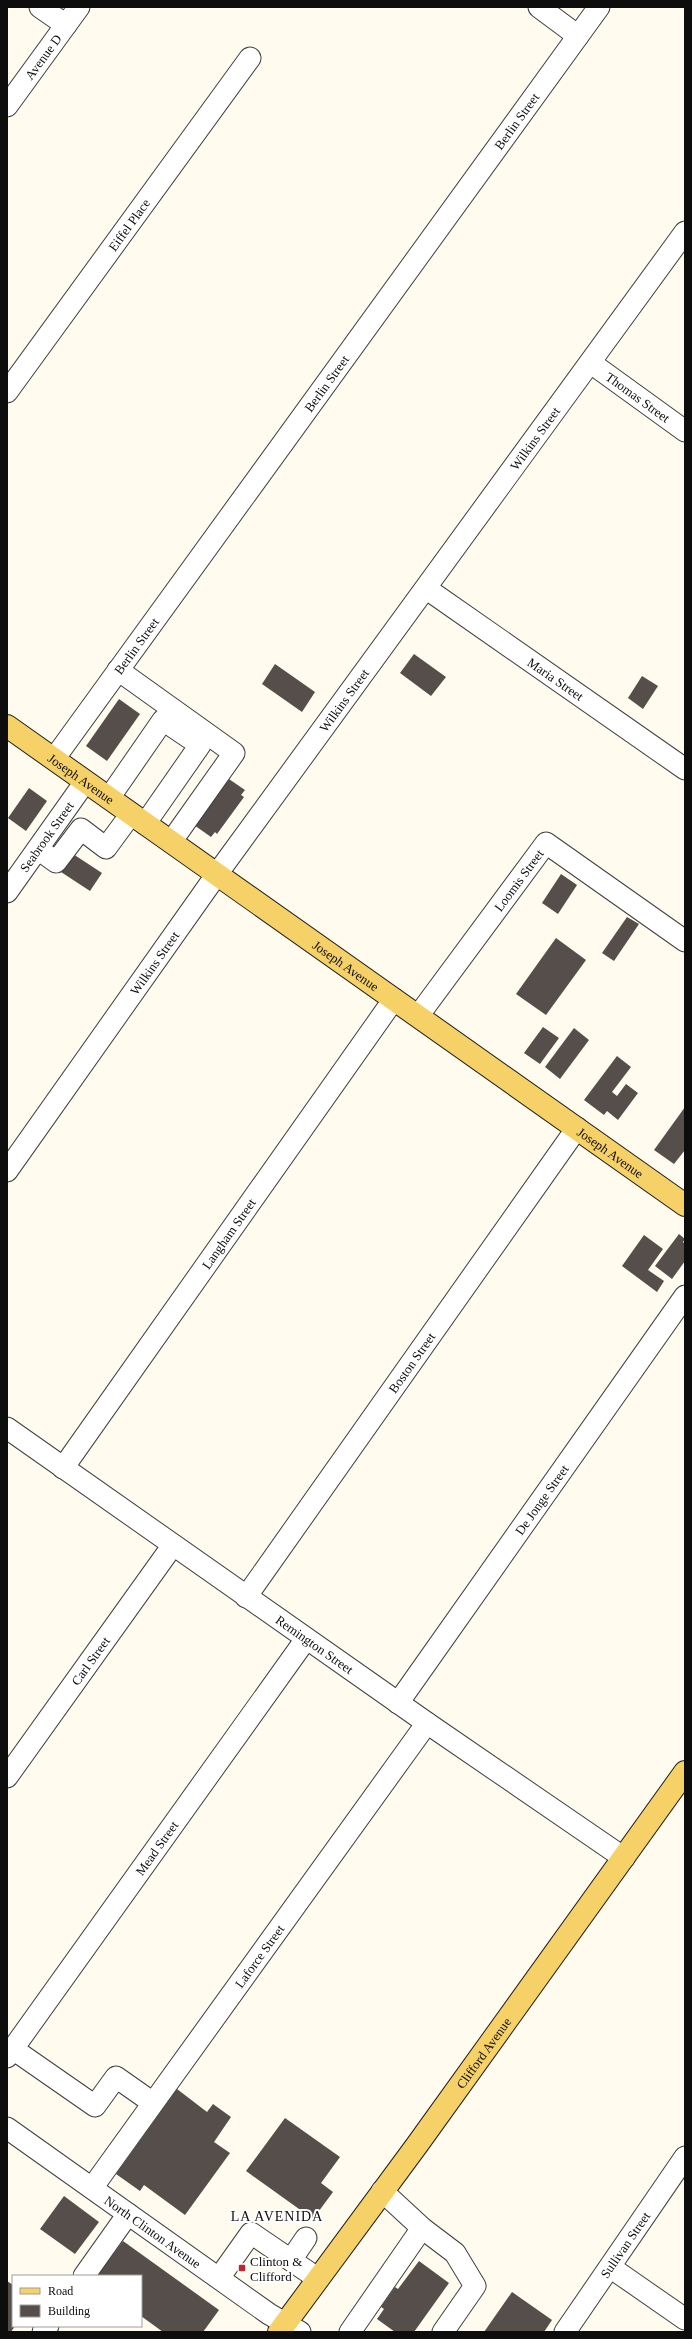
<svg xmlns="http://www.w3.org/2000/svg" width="692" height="2339" viewBox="0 0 692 2339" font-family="Georgia,serif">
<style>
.building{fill:#564e4a}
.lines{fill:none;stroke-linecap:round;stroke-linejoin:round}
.minor-casing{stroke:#404040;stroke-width:23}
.major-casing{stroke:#1e1e1e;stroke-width:24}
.minor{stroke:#fff;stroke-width:21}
.major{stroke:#f5d167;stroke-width:22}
.poi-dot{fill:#ba2831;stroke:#fff;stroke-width:1.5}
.labels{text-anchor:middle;stroke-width:4;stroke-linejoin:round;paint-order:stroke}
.street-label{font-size:13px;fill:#0d0d0d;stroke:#fff}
.poi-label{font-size:13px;fill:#0d0d0d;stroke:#fff;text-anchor:start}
.neighbourhood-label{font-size:14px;letter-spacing:1px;fill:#0d0d0d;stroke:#fff}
</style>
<rect width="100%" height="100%" fill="#fffbee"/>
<g class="building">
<polygon points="414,654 446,677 431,696 400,673"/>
<polygon points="275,664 315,692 302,712 262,684"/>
<polygon points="642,676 658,686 643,709 628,698"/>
<polygon points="119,699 140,714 107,761 86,746"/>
<polygon points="226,777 245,790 241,795 244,797 217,834 215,832 211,837 194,825"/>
<polygon points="29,788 47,801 26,831 8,818"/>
<polygon points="73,854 102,873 90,891 61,872"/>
<polygon points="561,874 577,885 558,914 542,903"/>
<polygon points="627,917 639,924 614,961 602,953"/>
<polygon points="556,938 586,960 546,1015 516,994"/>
<polygon points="543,1027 559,1038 540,1064 524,1053"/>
<polygon points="574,1028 589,1040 560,1079 545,1067"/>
<polygon points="617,1056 631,1067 612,1092 617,1096 626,1084 638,1093 618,1120 607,1111 604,1115 584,1100"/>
<polygon points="685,1107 685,1150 674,1164 654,1150"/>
<polygon points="679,1234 685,1239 683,1242 685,1244 685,1261 672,1279 655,1266"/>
<polygon points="644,1235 663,1249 648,1270 664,1281 657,1292 622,1266"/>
<polygon points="177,2089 207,2112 213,2104 231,2117 214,2142 230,2153 185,2215 144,2185 140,2191 116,2174"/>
<polygon points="285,2118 340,2157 321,2183 333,2192 313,2219 246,2171"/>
<polygon points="64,2196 99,2222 75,2254 40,2229"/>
<polygon points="123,2241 219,2310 203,2332 163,2332 141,2316 141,2276 97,2276"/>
<polygon points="419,2261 449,2283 414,2332 395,2332 377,2319 384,2309 381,2307 395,2287 398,2289"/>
<polygon points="7,2281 13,2285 13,2326 15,2326 11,2332 7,2332"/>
<polygon points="512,2292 552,2320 544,2332 484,2332"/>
</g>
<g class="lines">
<defs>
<g id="minor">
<polyline points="40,7 66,25"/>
<polyline points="539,7 578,36"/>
<path id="s1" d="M7,106L79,7"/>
<path id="s2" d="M591,363L685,431"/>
<path id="s3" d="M7,392L250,58"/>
<path id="s4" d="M427,589L685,769"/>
<polyline points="118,670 234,753 171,842"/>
<path id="s5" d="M54,759L599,7"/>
<polyline points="109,798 163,720 200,745 145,824"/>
<polyline points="38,849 56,862 81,829 106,848 131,814"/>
<path id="s6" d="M7,892L85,782"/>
<path id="s7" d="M418,1016L546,843L685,941"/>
<path id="s8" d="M7,1171L217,874L685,232"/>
<path id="s9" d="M7,1428L427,1723L624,1858"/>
<path id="s10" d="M63,1468L394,999"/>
<path id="s11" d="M246,1597L577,1128"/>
<path id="s12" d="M398,1703L685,1296"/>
<path id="s13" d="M7,1777L173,1545"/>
<polyline points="13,2049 95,2106 116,2077 153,2103"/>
<path id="s14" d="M7,2057L306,1639"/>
<path id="s15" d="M7,2128L269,2314L300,2332"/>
<path id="s16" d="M92,2188L427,1723"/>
<polyline points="382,2191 422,2228 455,2253 475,2286 443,2332"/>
<polyline points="291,2260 306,2238"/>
<polyline points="610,2267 685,2319"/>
<polyline points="84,2276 128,2214"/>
<polyline points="219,2278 251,2233 317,2278"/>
<polyline points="43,2332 48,2326"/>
<polyline points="350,2332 422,2228"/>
<path id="s17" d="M565,2332L685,2157"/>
</g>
<g id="major">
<path id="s18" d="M7,726L685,1205"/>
<path id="s19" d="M279,2332L417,2145L685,1772"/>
</g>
</defs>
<use href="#minor" class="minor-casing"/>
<use href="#major" class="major-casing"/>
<use href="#minor" class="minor"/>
<use href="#major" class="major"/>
</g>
<rect class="poi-dot" x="238" y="2264" width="8" height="8" rx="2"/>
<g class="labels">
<g class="street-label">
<text dy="5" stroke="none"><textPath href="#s1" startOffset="61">Avenue D</textPath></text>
<text dy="5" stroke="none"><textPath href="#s5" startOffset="788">Berlin Street</textPath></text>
<text dy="5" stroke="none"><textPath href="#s3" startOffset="207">Eiffel Place</textPath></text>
<text dy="5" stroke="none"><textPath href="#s5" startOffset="464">Berlin Street</textPath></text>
<text dy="5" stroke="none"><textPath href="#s2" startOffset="58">Thomas Street</textPath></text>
<text dy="5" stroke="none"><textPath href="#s8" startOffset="903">Wilkins Street</textPath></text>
<text dy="5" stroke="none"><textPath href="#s5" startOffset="140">Berlin Street</textPath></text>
<text dy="5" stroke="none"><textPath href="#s4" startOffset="157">Maria Street</textPath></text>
<text dy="5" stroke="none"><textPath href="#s8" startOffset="579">Wilkins Street</textPath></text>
<text dy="5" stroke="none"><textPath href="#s18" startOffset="91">Joseph Avenue</textPath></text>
<text dy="5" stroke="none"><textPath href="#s6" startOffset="68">Seabrook Street</textPath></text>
<text dy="5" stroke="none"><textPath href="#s7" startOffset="169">Loomis Street</textPath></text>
<text dy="5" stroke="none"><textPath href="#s8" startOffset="255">Wilkins Street</textPath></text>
<text dy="5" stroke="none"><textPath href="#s18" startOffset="415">Joseph Avenue</textPath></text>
<text dy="5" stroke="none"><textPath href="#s18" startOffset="739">Joseph Avenue</textPath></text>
<text dy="5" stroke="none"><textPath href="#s10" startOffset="287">Langham Street</textPath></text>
<text dy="5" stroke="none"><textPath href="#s11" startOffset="287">Boston Street</textPath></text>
<text dy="5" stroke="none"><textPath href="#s12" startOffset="249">De Jonge Street</textPath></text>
<text dy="5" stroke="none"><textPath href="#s9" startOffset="376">Remington Street</textPath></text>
<text dy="5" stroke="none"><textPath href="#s13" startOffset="143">Carl Street</textPath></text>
<text dy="5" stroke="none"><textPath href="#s14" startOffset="257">Mead Street</textPath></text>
<text dy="5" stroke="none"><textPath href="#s16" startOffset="286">Laforce Street</textPath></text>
<text dy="5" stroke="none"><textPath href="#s19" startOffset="346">Clifford Avenue</textPath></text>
<text dy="5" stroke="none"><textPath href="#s15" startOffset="179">North Clinton Avenue</textPath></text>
<text dy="5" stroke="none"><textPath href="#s17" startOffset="106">Sullivan Street</textPath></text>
</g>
<g class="poi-label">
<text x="250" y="2266">Clinton &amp;<tspan x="250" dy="15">Clifford</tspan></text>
</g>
<g class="neighbourhood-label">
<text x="277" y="2221">LA AVENIDA</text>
</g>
</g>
<rect width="692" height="2339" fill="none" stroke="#0d0d0d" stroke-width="16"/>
<rect x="12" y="2275" width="130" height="52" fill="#ffffff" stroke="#9e9e9e"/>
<rect x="20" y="2288" width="20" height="6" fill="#f5d167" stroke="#9e9e9e"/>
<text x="48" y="2295" font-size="12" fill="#0d0d0d">Road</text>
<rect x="20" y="2305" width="20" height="12" fill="#564e4a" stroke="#9e9e9e"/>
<text x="48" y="2315" font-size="12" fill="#0d0d0d">Building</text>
</svg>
